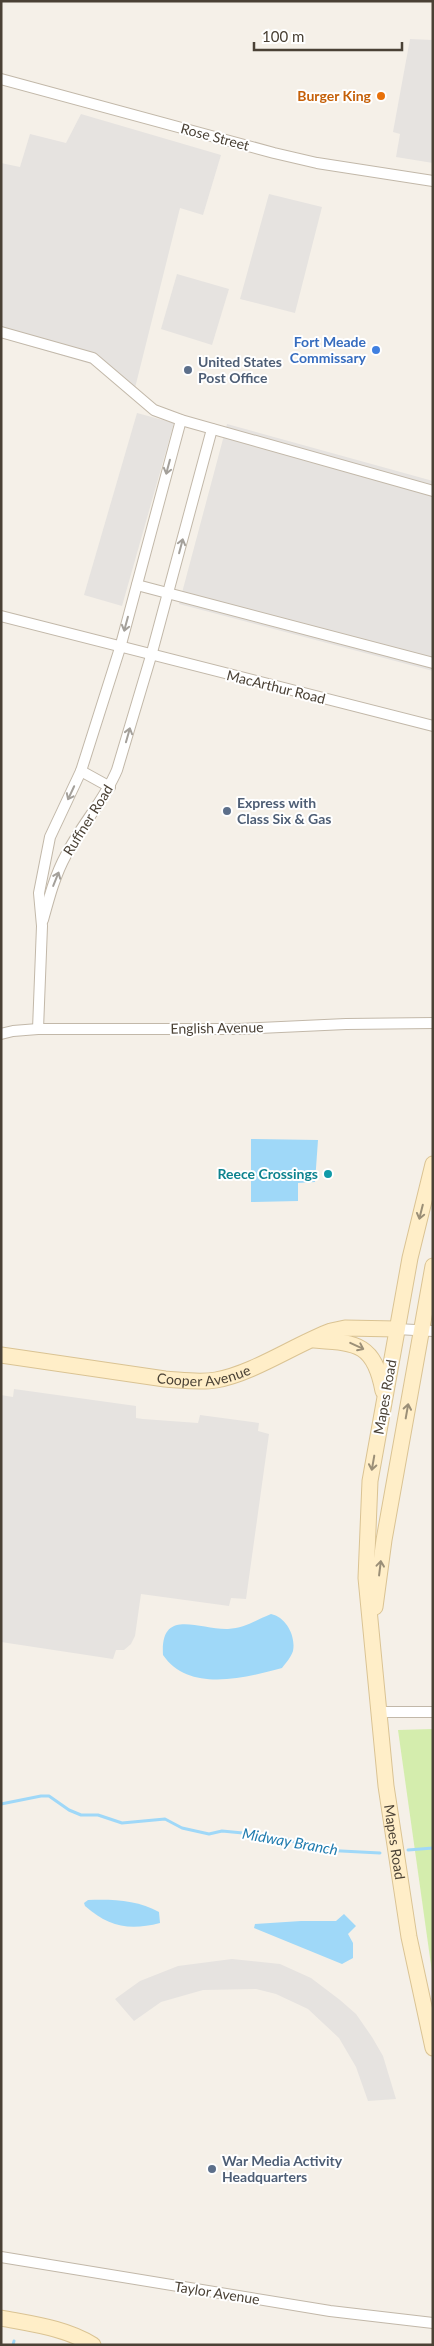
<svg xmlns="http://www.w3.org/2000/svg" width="434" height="2346" viewBox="0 0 434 2346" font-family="Lato,sans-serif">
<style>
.green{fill:#d4edad}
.parking{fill:#e6e3e0}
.water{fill:#9fd8f8}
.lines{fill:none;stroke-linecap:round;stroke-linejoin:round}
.stream{stroke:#9fd8f8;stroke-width:3}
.street-casing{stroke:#c2b8a9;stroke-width:12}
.secondary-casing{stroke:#dac393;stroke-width:17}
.street{stroke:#fff;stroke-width:10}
.secondary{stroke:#ffeec8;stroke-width:15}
.oneway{stroke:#a4a09a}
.oneway2{stroke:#9b8f77}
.food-dot{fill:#e8710a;stroke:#fff;stroke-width:2}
.shop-dot{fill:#3f7fe0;stroke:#fff;stroke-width:2}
.service-dot{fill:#5c6f8a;stroke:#fff;stroke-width:2}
.culture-dot{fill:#0f9aa8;stroke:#fff;stroke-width:2}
.labels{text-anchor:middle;stroke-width:4;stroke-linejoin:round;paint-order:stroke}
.food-label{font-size:14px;font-weight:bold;fill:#c56008;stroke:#fff;text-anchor:end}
.street-label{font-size:14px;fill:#4a4135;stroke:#fff}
.shop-label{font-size:14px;font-weight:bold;fill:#366cbe;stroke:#fff;text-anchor:end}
.service-label{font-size:14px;font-weight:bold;fill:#4e5e75;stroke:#fff;text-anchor:start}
.culture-label{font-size:14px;font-weight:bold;fill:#0d838f;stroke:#fff;text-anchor:end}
.water-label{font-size:15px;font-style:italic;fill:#217caf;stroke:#fff}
</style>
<rect width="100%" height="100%" fill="#f5f0e8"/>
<polygon class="green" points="433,1729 433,1979 398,1730"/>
<g class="parking">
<polygon points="410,39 433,40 433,163 396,157 400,134 393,132"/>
<polygon points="81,114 221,155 203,215 180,208 133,396 91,364 1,338 1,163 20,167 30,134 66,143"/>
<polygon points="269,194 322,207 295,313 240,299"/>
<polygon points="177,274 229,289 212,345 161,329"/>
<polygon points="137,413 174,423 122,606 84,595"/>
<polygon points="227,424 433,481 433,671 179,604"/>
<polygon points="14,1389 136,1406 136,1418 143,1419 198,1423 200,1415 259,1423 258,1431 269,1434 246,1599 231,1598 229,1606 141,1594 135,1636 131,1644 124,1650 116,1650 113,1659 1,1642 1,1395 13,1397"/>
<polygon points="232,1959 280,1964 311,1978 340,2000 356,2014 372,2037 383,2056 396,2099 368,2101 356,2067 339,2038 308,2009 276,1994 256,1989 203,1990 161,2002 134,2021 115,1999 140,1981 178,1966"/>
</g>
<g class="water">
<polygon points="251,1139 318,1140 315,1182 298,1183 298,1201 251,1202"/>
<path d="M271,1614C286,1617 296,1636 293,1651C291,1657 286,1663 282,1668C245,1678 189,1693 163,1655C160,1607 199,1630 228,1629C245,1628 256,1620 271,1614Z"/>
<path d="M88,1900C112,1899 138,1900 159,1912L160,1923C129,1931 109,1927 85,1906L84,1903Z"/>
<polygon points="344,1914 356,1926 348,1934 353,1943 353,1958 342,1964 254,1928 255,1924 301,1921 336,1921"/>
</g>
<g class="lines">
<g class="stream">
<polyline points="1,1804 41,1796 49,1796 69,1810 81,1815 98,1815 122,1823 165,1819 182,1828 209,1834 222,1831 264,1835 285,1839 322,1850 380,1853"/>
<polyline points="408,1850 433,1848"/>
<polyline points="13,2345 14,2341"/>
</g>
<defs>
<g id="street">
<polyline points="1,79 274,153 317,163 433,181"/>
<polyline points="1,332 93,358 154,410 181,420 433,491"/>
<polyline points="137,585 433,663"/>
<polyline points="1,616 433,726"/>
<polyline points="81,771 110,787"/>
<path d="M43,920C49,898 55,875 66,855C81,825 104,801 117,770L151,656L212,429"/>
<polyline points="38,1029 42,926 39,893 50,837 81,771 120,648 181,420"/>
<polyline points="1,1034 13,1031 38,1029 238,1029 346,1024 433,1023"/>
<polyline points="397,1329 433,1331"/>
<polyline points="379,1712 433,1712"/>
<polyline points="1,2257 330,2311 433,2323"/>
</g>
<g id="secondary">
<path id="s1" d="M433,1164L410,1258L370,1481L366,1578L386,1786L409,1937L433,2048"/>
<path d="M314,1340C357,1343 374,1343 383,1391"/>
<path id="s2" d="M1,1355L165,1379C182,1380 199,1383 216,1380C254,1373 294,1345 331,1331L345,1328L397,1329"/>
<polyline points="375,1607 384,1540 433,1266"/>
<path d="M1,2318C32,2324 66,2328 93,2345"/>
</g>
</defs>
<use href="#street" class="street-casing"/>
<use href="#secondary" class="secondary-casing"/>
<use href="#street" class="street"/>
<use href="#secondary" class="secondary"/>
</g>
<defs><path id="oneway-shaft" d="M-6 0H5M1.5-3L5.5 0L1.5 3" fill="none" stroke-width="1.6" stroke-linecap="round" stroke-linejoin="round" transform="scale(1.25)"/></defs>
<g class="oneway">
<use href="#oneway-shaft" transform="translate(168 467) rotate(105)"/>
<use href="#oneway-shaft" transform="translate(181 546) rotate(-75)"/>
<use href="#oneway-shaft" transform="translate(126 624) rotate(105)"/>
<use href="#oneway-shaft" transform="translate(128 735) rotate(-74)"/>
<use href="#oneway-shaft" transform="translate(71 793) rotate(115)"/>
<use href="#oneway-shaft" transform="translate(56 879) rotate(-68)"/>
</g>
<g class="oneway2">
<use href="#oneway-shaft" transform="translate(421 1212) rotate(104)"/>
<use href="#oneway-shaft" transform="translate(357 1346) rotate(25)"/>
<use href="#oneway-shaft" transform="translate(407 1411) rotate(-80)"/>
<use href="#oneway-shaft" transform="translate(373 1463) rotate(100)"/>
<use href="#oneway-shaft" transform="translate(380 1568) rotate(-83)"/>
</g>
<circle class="food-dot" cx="381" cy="96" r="5"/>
<circle class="shop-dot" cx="376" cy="350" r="5"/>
<g class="service-dot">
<circle cx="188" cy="370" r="5"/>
<circle cx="227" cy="811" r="5"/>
<circle cx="212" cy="2169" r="5"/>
</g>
<circle class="culture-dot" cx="328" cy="1174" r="5"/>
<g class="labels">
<g class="food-label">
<text x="371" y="101">Burger King</text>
</g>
<g class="street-label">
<text transform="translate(215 137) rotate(15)" y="5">Rose Street</text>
<text transform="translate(276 687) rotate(14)" y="5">MacArthur Road</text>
<text transform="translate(88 820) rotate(-58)" y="5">Ruffner Road</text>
<text transform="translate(217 1028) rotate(-1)" y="5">English Avenue</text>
<text dy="5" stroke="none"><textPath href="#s2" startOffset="205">Cooper Avenue</textPath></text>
<text transform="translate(385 1397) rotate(-80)" y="5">Mapes Road</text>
<text dy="5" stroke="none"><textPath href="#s1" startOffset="686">Mapes Road</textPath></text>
<text transform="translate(217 2293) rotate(9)" y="5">Taylor Avenue</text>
</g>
<g class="shop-label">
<text x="366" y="347">Fort Meade<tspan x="366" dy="16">Commissary</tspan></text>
</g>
<g class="service-label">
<text x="198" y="367">United States<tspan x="198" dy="16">Post Office</tspan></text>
<text x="237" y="808">Express with<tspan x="237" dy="16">Class Six &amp; Gas</tspan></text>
<text x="222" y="2166">War Media Activity<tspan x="222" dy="16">Headquarters</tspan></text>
</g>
<g class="culture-label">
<text x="318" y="1179">Reece Crossings</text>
</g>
<g class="water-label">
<text transform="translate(290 1842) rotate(10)" y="5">Midway Branch</text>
</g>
</g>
<rect width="434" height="2346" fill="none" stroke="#4a4135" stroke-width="5"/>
<path d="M254 42v8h148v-8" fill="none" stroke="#4a4135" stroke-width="2.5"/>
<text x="262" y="42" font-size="15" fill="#4a4135" stroke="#ffffff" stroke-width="4" paint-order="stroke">100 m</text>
</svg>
